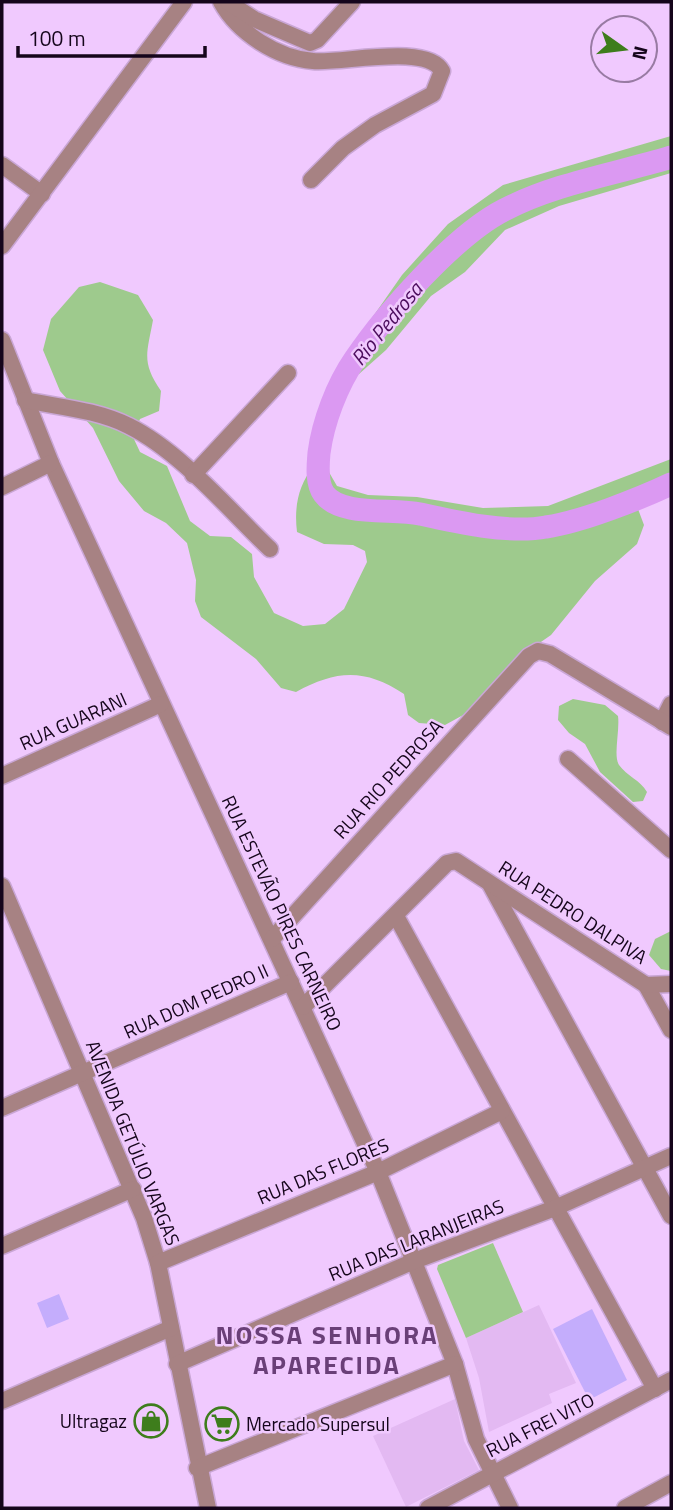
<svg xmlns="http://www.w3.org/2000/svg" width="673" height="1510" viewBox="0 0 673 1510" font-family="'Titillium Web',sans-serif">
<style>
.built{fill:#e3b9f2}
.green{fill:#9eca8d}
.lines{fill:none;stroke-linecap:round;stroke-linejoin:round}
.river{stroke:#db99f2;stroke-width:23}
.building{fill:#c4adfc}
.minor-casing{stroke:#c9a6d5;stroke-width:19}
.minor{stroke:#a78283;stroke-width:16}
.labels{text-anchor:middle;stroke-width:5;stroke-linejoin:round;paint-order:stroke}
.street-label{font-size:19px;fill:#15051b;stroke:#f0c9fe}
.poi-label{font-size:19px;fill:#15051b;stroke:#f0c9fe;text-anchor:end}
.water-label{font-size:21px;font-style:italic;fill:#4c0d5d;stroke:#f0c9fe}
.district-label{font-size:26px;font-weight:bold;letter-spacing:2px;fill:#6a3f78;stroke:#f0c9fe}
</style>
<rect width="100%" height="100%" fill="#f0c9fe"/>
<g class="built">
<polygon points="539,1305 576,1383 549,1394 552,1403 489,1432 479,1378 466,1338"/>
<polygon points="455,1399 464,1441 479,1470 406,1507 373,1436"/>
</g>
<g class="green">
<polygon points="671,136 671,173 559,206 505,230 465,272 431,296 386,350 359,374 351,375 349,362 365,328 402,275 448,224 503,185"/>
<path d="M100,282L138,295L153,320C147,353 141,362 161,391L159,411L140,419L133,437L140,452L167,466L190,521L210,536L231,537L252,554L254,577L274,613L303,626L325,624L344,609L367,562L365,551L353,545L324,544L297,532C294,507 298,486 314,465L326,467L337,486L368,495L417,497L483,508L548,506L671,459V493L642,501L638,509L644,525L637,544L595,581L551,635L525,653L465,714L445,725L419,723L408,715L404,694C365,668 336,670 296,692L281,688L256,659L201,617L195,601L196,580L187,543L166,523L144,511L119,481L93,428L60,391L43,350L51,319L79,287Z"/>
<path d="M573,699L605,705L618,716C620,730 613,756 619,765C627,776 640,780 647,792L643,801L633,802L600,772L585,744L569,733L558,720L559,706Z"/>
<polygon points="671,931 671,971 661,969 649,955 655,939"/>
<polygon points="493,1243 523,1312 466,1338 437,1269 438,1265"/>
</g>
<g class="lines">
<path class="river" d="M671,157C616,174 556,183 504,210C455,235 386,313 355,359C337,385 323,422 319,453C318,465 316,483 324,494C341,517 393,508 420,514C456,522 509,534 546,527C581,522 639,499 671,484"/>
</g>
<g class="building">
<polygon points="59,1294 69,1319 47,1328 37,1303"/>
<polygon points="592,1309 627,1380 589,1400 553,1329"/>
</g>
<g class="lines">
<defs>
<g id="minor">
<path d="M221,2C238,33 277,58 313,61C341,64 427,43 442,71L433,94L375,125L343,148L311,180"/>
<polyline points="228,2 254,19 310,43 317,40 352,2"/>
<polyline points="2,165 42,194"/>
<polyline points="2,246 184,2"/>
<polyline points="2,340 51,463 378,1172 455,1364 476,1439 510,1508"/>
<path d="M25,400C59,407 97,410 129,426C181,452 228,509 270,549"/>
<polyline points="193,475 288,373"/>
<polyline points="2,487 51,463"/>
<polyline points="662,722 671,704"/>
<polyline points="568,759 671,850"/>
<polyline points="2,776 161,704"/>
<polyline points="2,886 144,1218 158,1263 208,1508"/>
<polyline points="491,886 671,1216"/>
<polyline points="396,916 655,1389"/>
<polyline points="272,939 529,656 538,651 550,654 671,727"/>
<polyline points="646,985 671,1030"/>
<polyline points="303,1007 447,863 456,861 646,985 671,984"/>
<polyline points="2,1108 291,982"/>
<polyline points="2,1246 133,1189"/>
<polyline points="158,1263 378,1172 502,1111"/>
<polyline points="177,1364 414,1261 555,1208 671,1156"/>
<polyline points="2,1401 171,1328"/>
<polyline points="197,1468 455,1364"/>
<polyline points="428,1508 671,1380"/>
<polyline points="625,1508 671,1483"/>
</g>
</defs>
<use href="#minor" class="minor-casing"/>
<use href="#minor" class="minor"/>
</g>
<defs>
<symbol id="shop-ring" viewBox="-11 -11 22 22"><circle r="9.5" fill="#f0c9fe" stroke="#3e7d1c" stroke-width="1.5"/><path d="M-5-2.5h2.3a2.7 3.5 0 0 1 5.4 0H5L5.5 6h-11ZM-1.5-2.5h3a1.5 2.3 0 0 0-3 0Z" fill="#3e7d1c"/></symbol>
<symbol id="supermarket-ring" viewBox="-11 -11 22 22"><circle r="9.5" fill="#f0c9fe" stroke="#3e7d1c" stroke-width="1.5"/><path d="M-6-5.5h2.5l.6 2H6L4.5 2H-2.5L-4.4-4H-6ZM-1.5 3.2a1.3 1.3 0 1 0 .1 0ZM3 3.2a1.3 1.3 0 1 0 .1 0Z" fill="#3e7d1c"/></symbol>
</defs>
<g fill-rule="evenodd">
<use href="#shop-ring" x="132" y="1402" width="38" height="38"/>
<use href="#supermarket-ring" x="203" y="1405" width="38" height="38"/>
</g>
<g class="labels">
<g class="street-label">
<text transform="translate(73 721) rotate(-24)" y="7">RUA GUARANI</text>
<text transform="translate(388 779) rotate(-48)" y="7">RUA RIO PEDROSA</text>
<text transform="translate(573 912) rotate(33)" y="7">RUA PEDRO DALPIVA</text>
<text transform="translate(282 913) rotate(65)" y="7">RUA ESTEVÃO PIRES CARNEIRO</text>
<text transform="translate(196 1001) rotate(-24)" y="7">RUA DOM PEDRO II</text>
<text transform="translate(133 1143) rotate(68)" y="7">AVENIDA GETÚLIO VARGAS</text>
<text transform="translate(323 1171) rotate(-23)" y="7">RUA DAS FLORES</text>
<text transform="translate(416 1240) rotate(-22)" y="7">RUA DAS LARANJEIRAS</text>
<text transform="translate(540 1425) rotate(-27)" y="7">RUA FREI VITO</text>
</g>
<g class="poi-label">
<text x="127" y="1428">Ultragaz</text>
<text x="246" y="1431" text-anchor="start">Mercado Supersul</text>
</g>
<g class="water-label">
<text transform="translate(387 324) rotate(-51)" y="7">Rio Pedrosa</text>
</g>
<g class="district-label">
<text x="327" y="1344">NOSSA SENHORA<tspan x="327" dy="30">APARECIDA</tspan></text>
</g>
</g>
<rect width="673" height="1510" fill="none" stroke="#15051b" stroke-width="7"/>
<g transform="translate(624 49) rotate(104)"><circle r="33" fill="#f0c9fe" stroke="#987ba3" stroke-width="2"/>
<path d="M0-5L12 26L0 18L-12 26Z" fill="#3e7d1c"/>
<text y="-10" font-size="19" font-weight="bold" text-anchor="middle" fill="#15051b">N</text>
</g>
<path d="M18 46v10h187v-10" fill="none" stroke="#15051b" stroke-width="3.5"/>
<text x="28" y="46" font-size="21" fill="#15051b" stroke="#f0c9fe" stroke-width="5" paint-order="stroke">100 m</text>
</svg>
